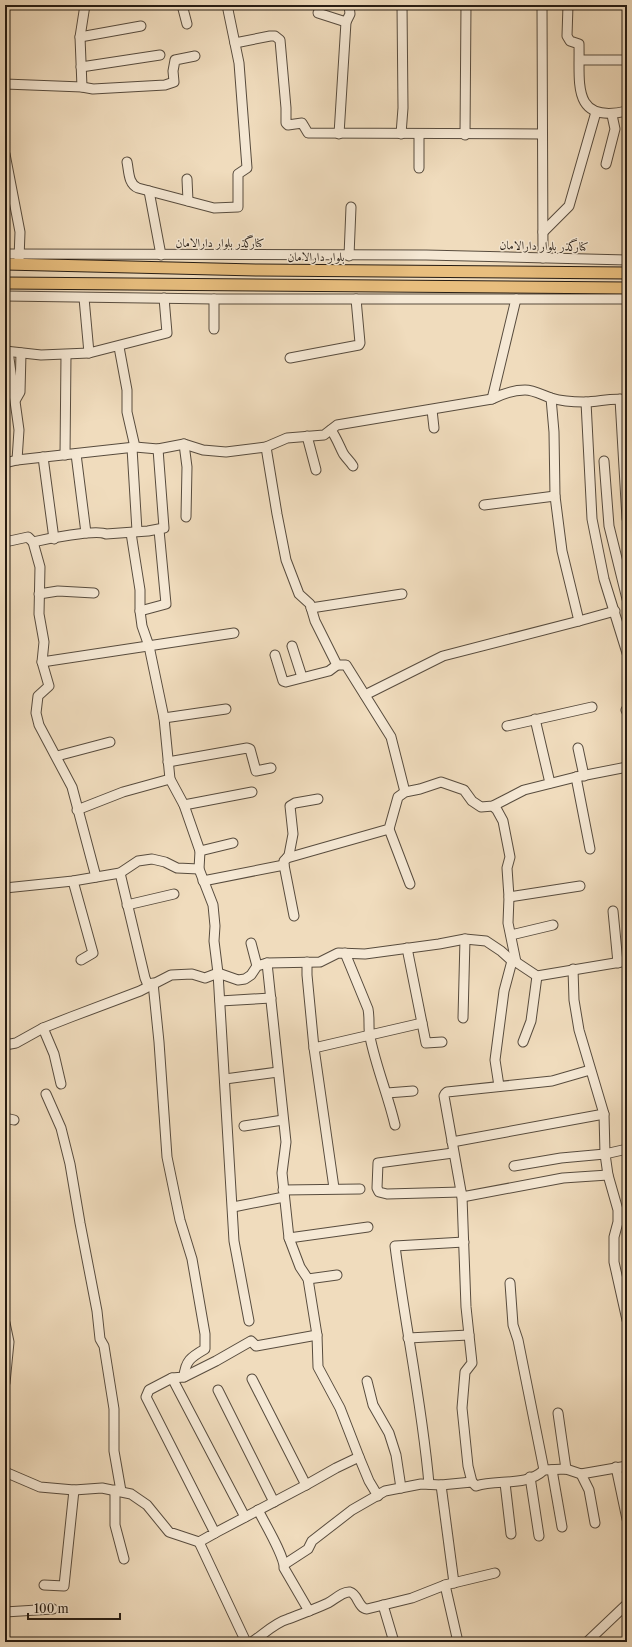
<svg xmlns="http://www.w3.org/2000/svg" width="632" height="1647" viewBox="0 0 632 1647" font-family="'Libre Caslon Text',Amiri,serif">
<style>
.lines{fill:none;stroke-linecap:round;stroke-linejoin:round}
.minor-casing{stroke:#584c3e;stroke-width:11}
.major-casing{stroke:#261c13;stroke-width:13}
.minor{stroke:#f5e8d4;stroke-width:9}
.major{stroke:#e8be7e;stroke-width:11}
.labels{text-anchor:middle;stroke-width:3;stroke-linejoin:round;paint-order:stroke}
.street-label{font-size:12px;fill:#261c13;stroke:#f5e8d4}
</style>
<rect width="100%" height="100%" fill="#f0dcbd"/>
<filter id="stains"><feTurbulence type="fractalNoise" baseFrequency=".005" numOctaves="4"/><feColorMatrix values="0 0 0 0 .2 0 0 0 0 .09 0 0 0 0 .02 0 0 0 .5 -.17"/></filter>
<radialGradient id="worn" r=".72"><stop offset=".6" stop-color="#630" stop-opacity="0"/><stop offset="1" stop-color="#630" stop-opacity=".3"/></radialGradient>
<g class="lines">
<defs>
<g id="minor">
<polyline points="182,5 187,24"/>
<polyline points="542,5 543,258"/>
<path d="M568,5L567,36L570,41L579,44C580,83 571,124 627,111"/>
<polyline points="318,13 346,22"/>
<polyline points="80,37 141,26"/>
<polyline points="235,43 270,36 275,36 280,40 286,108 286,123 288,125 302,123 308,133 542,134"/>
<polyline points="580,60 627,60"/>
<polyline points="81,67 160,55"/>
<polyline points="5,84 82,87 93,89 165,85 174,82 173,71 175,60 195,56"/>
<polyline points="82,87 80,37 85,5"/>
<polyline points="339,134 346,22 350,14 349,5"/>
<polyline points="401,134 403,108 402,5"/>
<polyline points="419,134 419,168"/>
<polyline points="465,135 466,5"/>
<polyline points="5,154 20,232 19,259"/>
<path d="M127,162C129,171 128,184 138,188L214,208L238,207V174L247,168L239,63L227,5"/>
<polyline points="606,164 615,129 612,115"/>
<polyline points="187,179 188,201"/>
<polyline points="149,191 161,255"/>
<polyline points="543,232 569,206 596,112"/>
<polyline points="5,254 426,255 627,260"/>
<polyline points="349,256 351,207"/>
<polyline points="5,296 214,299 627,299"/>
<polyline points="84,298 89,353"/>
<polyline points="214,329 214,299"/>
<polyline points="119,347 127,390 127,412 135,447"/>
<polyline points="5,351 41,355 89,353 167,333 164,298"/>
<polyline points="8,351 19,430 17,460"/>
<polyline points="290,358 359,345 360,343 356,299"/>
<polyline points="551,398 554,432 555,496 562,551 579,621"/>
<polyline points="16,399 20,392 21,353"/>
<polyline points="492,399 516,299"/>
<polyline points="620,399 627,519"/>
<polyline points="586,402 592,519 604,579 627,653"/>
<polyline points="432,410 434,428"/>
<path d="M331,430C336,437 339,445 343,453C345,457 350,461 353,466"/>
<polyline points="307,436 316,470"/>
<polyline points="184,444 187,467 186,517"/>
<polyline points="266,447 277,514 286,560 299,594 310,604 315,621 337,665 346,665 391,737 405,792"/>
<polyline points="132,448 137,531"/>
<polyline points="76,454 86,533"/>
<polyline points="65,455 66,355"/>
<polyline points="43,457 54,539"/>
<polyline points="604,461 609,526 627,599"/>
<path d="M5,463L17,460L135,447L158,449L184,444L203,450L226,452L266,447L287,438L324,435L337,425L492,399C502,394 514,390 525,390C534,390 542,395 551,398C561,401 574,402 584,402C599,402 613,397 627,400"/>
<polyline points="484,505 555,496"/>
<polyline points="131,533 140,590 140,611 142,626 149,646 164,718 170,779 184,805 200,851 199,869 213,905 215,926 214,941 218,973 234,1241 249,1321"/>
<polyline points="5,542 28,537 33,542 40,567 39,614 44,642 42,662 49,686 38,696 36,713 39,725 72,787 96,877"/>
<path d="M33,542C46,539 96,529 106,534L148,531L164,528L158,449"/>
<polyline points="39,594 58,591 94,593"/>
<polyline points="311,608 402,594"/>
<polyline points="140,611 166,604 159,530"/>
<polyline points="292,646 302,677"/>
<polyline points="275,655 283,681 286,682 329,671 337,665"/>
<polyline points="42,662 234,633"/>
<polyline points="365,695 443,656 579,621 615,611"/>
<polyline points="626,710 627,712"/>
<polyline points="164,718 226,709"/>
<polyline points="535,719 550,783"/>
<polyline points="507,726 592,707"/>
<polyline points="578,748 584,776"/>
<polyline points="57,756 110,742"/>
<polyline points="168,762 247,748 250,749 256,771 271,768"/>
<polyline points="576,777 590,849"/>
<polyline points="184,805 252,792"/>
<polyline points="493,806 497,810 503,821 510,857 507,868 509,897 508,923 516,962"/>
<polyline points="77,810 123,792 170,779"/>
<polyline points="389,829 410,884"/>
<polyline points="200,851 233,843"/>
<polyline points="287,858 289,855 293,834 290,806 295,803 318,799"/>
<path d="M120,873L145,978L148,985L153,983L159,1042L167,1157L180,1220L192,1259L205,1334V1349C191,1357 185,1361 184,1377"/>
<polyline points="73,881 93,953 81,960"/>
<polyline points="203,881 284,865"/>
<polyline points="5,888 73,881 120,873 138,861 152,859 165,862 177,868 199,869"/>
<polyline points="509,897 580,886"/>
<polyline points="127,905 174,894"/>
<polyline points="613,911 618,963"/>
<polyline points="294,916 284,865 284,861 287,858 389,829 398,797 405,792 420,789 441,782 464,790 472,801 481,807 493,806 524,790 576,777 627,767"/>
<polyline points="511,935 553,925"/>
<polyline points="251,943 257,966"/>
<polyline points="407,948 426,1043 442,1042"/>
<path d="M345,953L368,1009C370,1019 368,1028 370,1037C376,1067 388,1095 395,1125"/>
<polyline points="307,962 307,975 314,1048 334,1188"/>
<polyline points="267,963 286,1142 282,1173 289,1238 300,1267 308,1279 317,1335 318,1367 340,1408 359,1457 369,1481 378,1496"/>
<polyline points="573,969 574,1000 579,1030 604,1114 605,1154 608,1175 618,1210 618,1222 614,1237 614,1262 627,1320"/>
<polyline points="220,1001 271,998"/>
<polyline points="463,1018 465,939"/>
<polyline points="43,1028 54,1054 61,1084"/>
<polyline points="523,1042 531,1021 537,976"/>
<polyline points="5,1045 16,1043 43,1028 71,1017 140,991 171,975 192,974 205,978 218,973 238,980 245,979 251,975 257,966 267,963 320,962 338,953 365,954 439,944 465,939 486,941 501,951 512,961 516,962 537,976 627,961"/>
<polyline points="314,1048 422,1023"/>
<polyline points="225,1079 278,1072"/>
<polyline points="499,1086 495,1060 504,991 512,961"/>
<polyline points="387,1093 413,1091"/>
<polyline points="46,1094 61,1128 70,1164 80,1223 97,1311 100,1339 104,1346 114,1409 114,1451 121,1491"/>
<polyline points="5,1118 14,1120"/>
<polyline points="244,1126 283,1120"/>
<polyline points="452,1142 604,1114"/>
<polyline points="453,1153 378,1163 377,1188 379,1192 387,1194 461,1192"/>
<polyline points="514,1166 561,1158 605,1154 627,1149"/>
<polyline points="283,1190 360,1189"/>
<polyline points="462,1197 563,1178 608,1175"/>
<polyline points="233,1207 284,1197"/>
<polyline points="289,1238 368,1227"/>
<polyline points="308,1279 337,1275"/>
<polyline points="510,1283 513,1325 518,1340 544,1470"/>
<polyline points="5,1323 9,1342 5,1383"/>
<polyline points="408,1338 469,1335"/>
<polyline points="172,1378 245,1517"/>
<polyline points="252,1379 306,1485"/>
<polyline points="367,1381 373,1405 389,1433 396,1455 401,1488"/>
<polyline points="218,1390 274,1502"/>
<polyline points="558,1413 566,1469"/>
<polyline points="616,1467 627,1519"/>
<polyline points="552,1470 562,1527"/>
<polyline points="5,1472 40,1487 74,1490 102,1488 131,1494 147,1505 169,1532 199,1542 215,1533 146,1397 149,1390 172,1378 184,1377 216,1361 251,1341 256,1346 317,1335"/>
<polyline points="581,1474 589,1490 595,1523"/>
<polyline points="530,1477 539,1536"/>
<polyline points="472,1482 468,1466 462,1408 465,1372 472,1363 466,1307 462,1197 444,1096 445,1094 447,1092 552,1081 590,1070"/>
<polyline points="505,1483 511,1534"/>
<path d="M429,1484C422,1404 405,1325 395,1246L464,1242"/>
<polyline points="441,1485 454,1583"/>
<polyline points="115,1490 115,1525 124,1559"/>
<path d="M258,1510C264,1522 285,1557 284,1568L309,1611"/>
<polyline points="215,1533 306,1485 336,1468 359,1457"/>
<polyline points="199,1542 246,1642"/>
<path d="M285,1564L308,1549L312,1541L352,1510L385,1491L421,1484L441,1485L472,1482L476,1486C498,1479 526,1487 544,1470L566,1469L581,1474L627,1466"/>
<polyline points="44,1585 64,1586 74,1490"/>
<polyline points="445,1585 458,1642"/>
<polyline points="383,1605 394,1642"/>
<polyline points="5,1612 53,1609"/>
<path d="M252,1642C263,1635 274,1623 288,1619C301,1614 315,1609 328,1603C334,1600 343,1591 350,1592C358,1594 358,1608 367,1609L412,1598L445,1585L495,1573"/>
<polyline points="587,1642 627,1604"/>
</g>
<g id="major">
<polyline points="5,264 259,270 627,273"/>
<polyline points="5,283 627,288"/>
</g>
</defs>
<use href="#minor" class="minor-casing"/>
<use href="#major" class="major-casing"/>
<use href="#minor" class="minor"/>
<use href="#major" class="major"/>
</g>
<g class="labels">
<g class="street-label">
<text x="220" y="247">کنارگذر بلوار دارالامان</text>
<text transform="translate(544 246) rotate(1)" y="4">کنارگذر بلوار دارالامان</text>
<text x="316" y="261">بلوار دارالامان</text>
</g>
</g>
<rect width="632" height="1647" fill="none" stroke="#f0dcbd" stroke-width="20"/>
<rect x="6" y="6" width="620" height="1635" fill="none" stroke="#261c13" stroke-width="2"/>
<rect x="10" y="10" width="612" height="1627" fill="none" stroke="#261c13"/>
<path d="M28 1613v6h92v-6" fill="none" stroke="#261c13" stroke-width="2"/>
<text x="34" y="1613" font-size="12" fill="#261c13" stroke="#f5e8d4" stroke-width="3" paint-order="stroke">100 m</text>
<rect width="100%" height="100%" filter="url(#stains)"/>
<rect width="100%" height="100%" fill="url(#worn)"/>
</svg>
